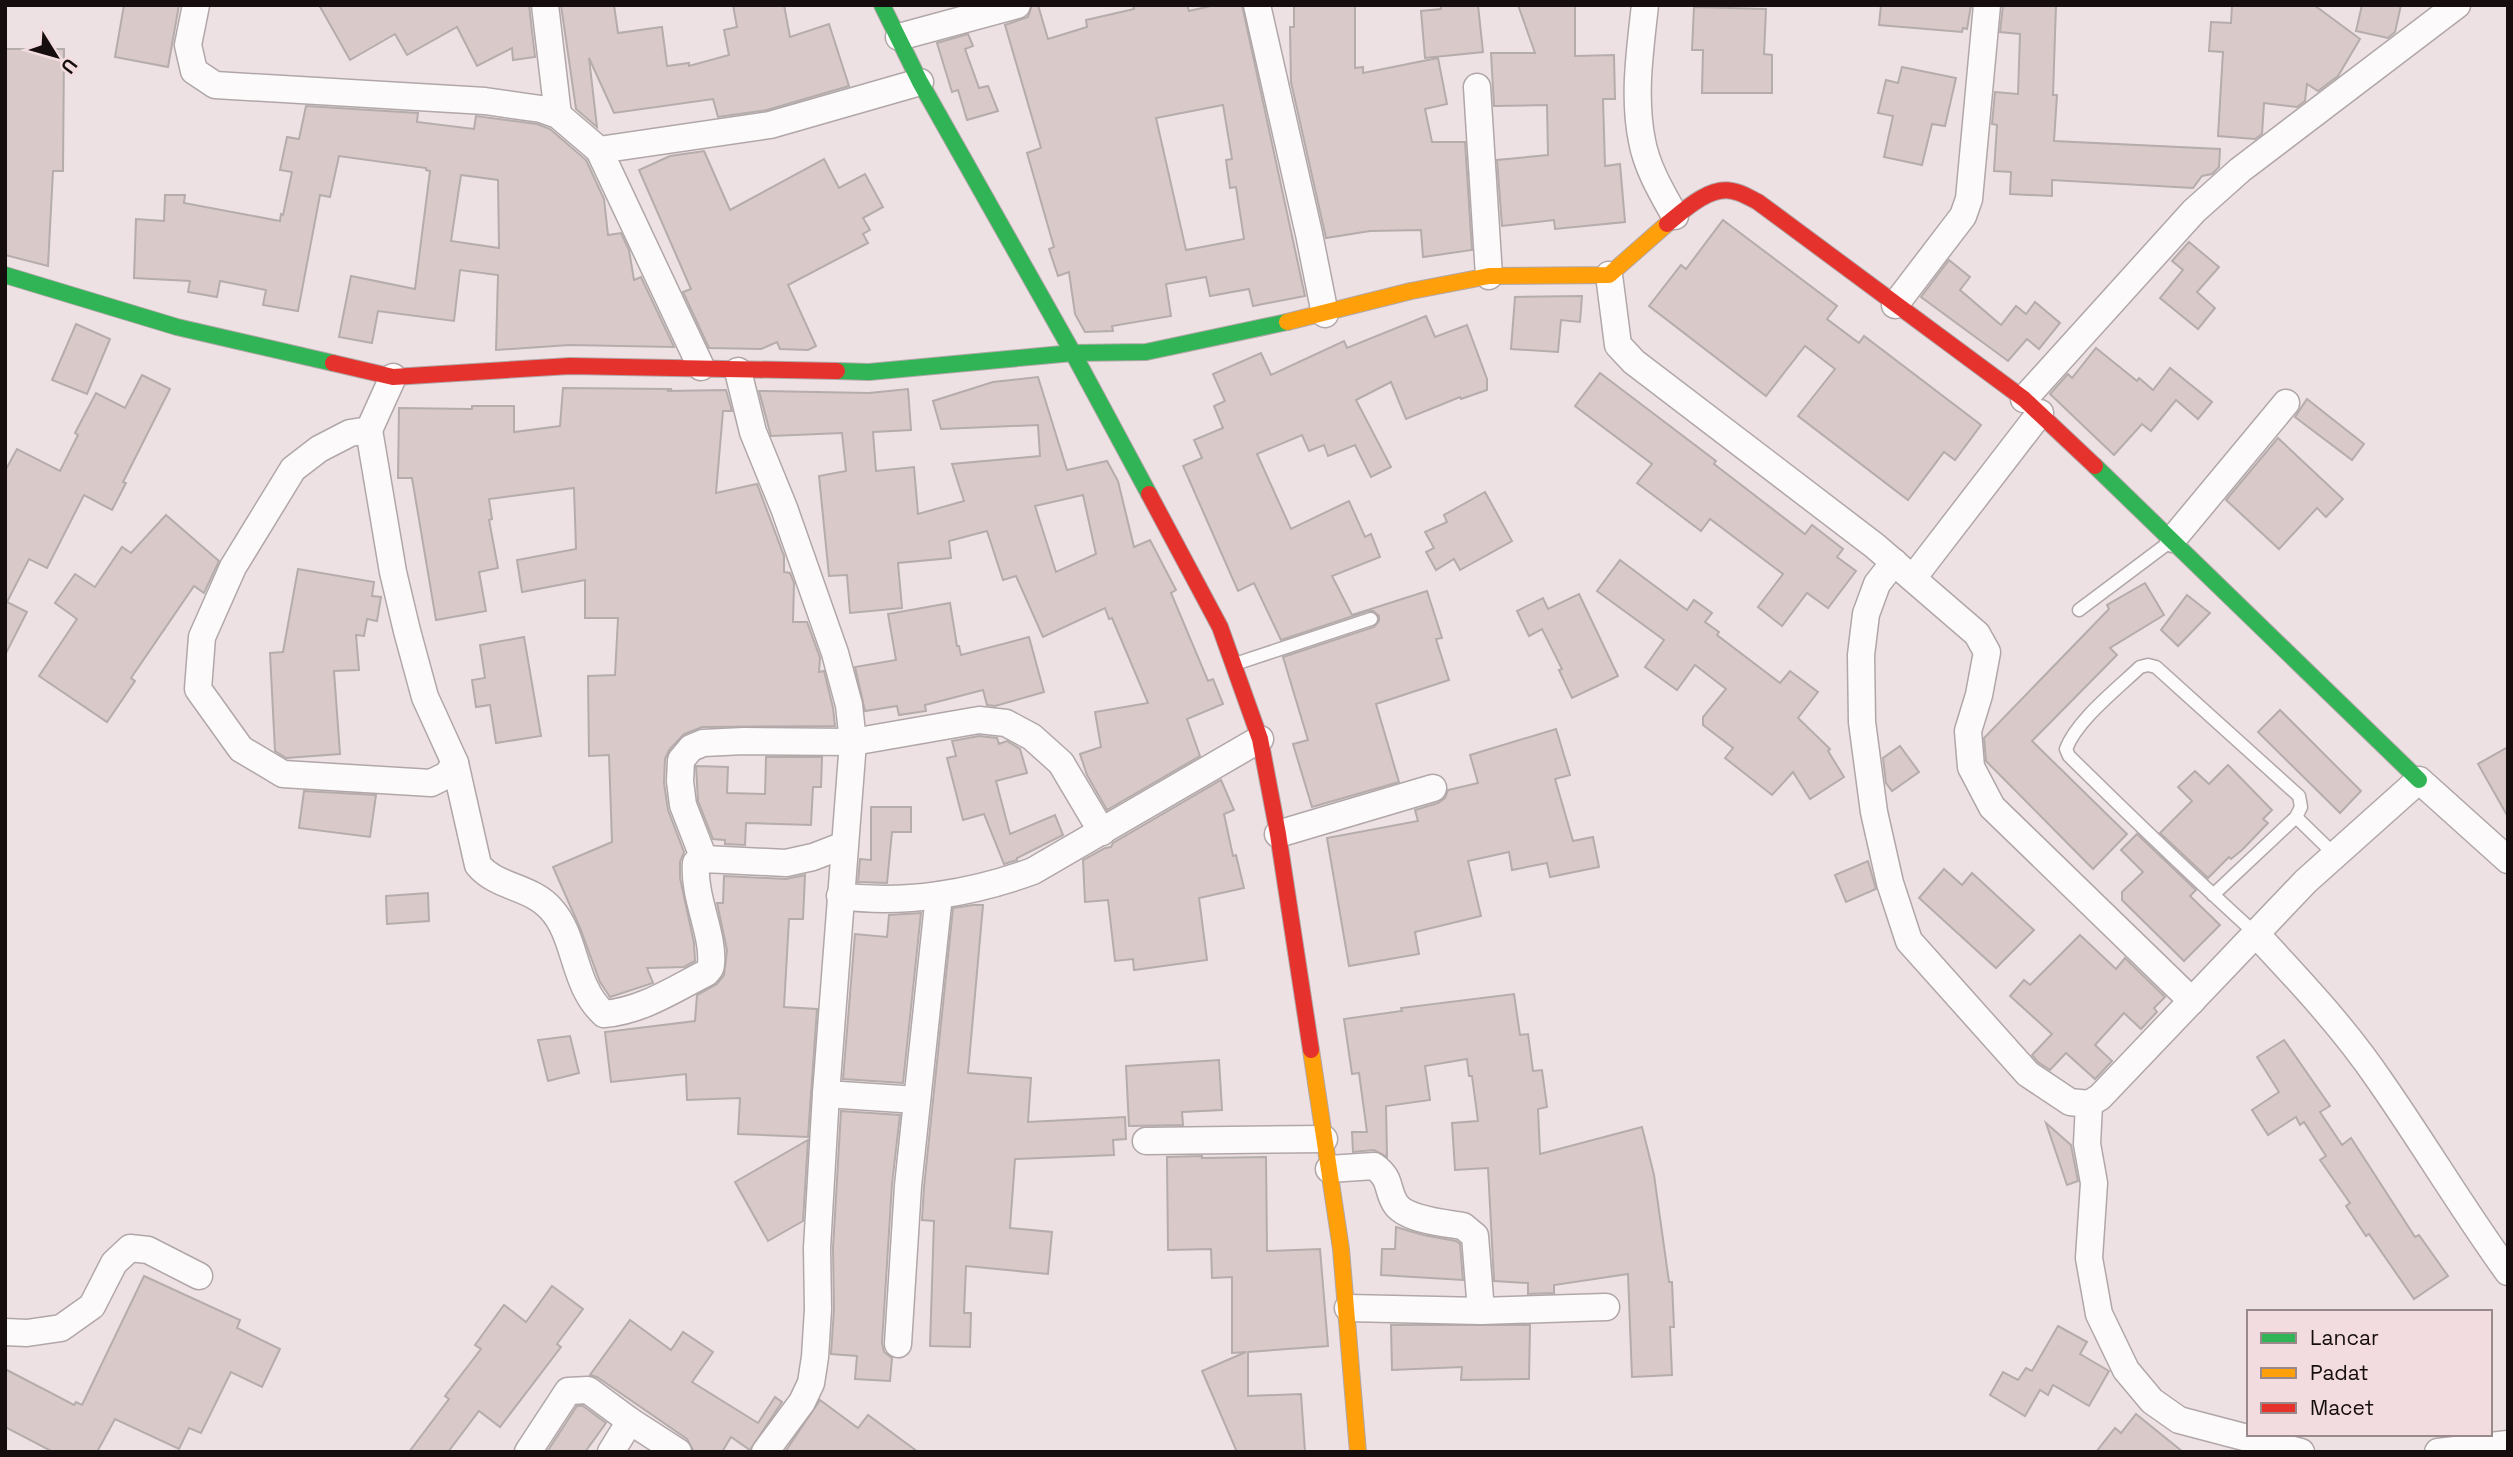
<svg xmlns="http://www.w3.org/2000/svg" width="2513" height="1457" viewBox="0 0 2513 1457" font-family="'Space Grotesk',sans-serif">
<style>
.building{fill:#d9cac9;stroke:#b5acac;stroke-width:2;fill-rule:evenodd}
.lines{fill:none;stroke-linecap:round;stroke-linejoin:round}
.lane-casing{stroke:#b1a7a8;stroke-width:15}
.street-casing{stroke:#b1a7a8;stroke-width:29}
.fast-casing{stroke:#b1a7a8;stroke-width:18}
.slow-casing{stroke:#b1a7a8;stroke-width:18}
.jam-casing{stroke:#b1a7a8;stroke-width:18}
.lane{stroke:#fcfafb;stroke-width:12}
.street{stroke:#fcfafb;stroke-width:26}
.fast{stroke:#30b455;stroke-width:16}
.slow{stroke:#ff9f0a;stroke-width:16}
.jam{stroke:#e5322d;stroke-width:16}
</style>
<rect width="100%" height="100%" fill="#eee1e3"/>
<g class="building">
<polygon points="124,5 179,5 168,67 115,57"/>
<polygon points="319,5 529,5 535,57 513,60 512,48 477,66 457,27 407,55 395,34 350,60"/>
<polygon points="561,5 614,5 618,33 662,27 667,66 689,63 689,66 729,55 724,30 737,27 733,5 784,5 790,37 829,24 849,86 767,110 718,117 713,99 614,113 589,58 597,127 576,109"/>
<path d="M1032,5H1038L1048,39L1087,27L1086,20L1134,9L1133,5H1187L1189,11L1215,5H1242L1305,296L1253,306L1249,289L1210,296L1206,277L1166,284L1171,316L1112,326L1113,331L1085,332L1075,314L1069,272L1058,276L1049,249L1054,247L1027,153L1041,148L1005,25L1028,17ZM1223,105L1232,159L1226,160L1230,188L1236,187L1244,239L1186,250L1156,118Z"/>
<polygon points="1294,5 1355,5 1355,68 1363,67 1363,73 1438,58 1447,104 1425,109 1432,142 1465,142 1472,250 1423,257 1421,230 1370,231 1326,238 1291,82 1290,27 1294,27"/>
<polygon points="1441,5 1478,5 1483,52 1425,58 1421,11 1441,9"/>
<polygon points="1518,5 1575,5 1575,56 1614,55 1615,99 1603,99 1605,166 1620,164 1625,222 1555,229 1554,220 1502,226 1497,160 1548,155 1547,105 1494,106 1491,53 1535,53"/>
<polygon points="1881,5 1971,5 1967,29 1963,28 1962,32 1879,25"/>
<polygon points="2003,5 2056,5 2053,95 2057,95 2054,141 2220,149 2219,167 2212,174 2202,176 2193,188 2052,180 2052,196 2010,194 2011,172 1994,171 1997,125 1992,124 1995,92 2018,94 2020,34 2000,32"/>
<polygon points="2232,5 2314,5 2360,39 2338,76 2318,91 2307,84 2305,101 2297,107 2264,103 2262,134 2255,139 2218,136 2223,52 2209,51 2211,22 2231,23"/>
<polygon points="2362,5 2401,5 2395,32 2388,38 2356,31"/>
<polygon points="1694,7 1766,9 1764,54 1772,55 1772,93 1702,93 1703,50 1692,50"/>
<polygon points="968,34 973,46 965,49 979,88 988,86 998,111 967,120 958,90 952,92 937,43"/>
<polygon points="5,49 64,49 63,171 53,171 48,266 5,255"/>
<polygon points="1902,67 1956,78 1945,126 1932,124 1922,165 1884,157 1893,116 1878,113 1886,80 1898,83"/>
<path d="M306,106L418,113L417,122L474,129L476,116L537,124L550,129L586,160L604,199L608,235L621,233L629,250L634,280L641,277L674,347L569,345L496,350L498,275L460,270L454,321L378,311L372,343L339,337L351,276L415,289L430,171L426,170V168L339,156L330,197L320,195L298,311L263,305L266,290L220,281L217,297L188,292L190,281L134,278L136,219L164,221L165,195H185L184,203L280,221L281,214L283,215L292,172L280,170L287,137L299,139ZM461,175L498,180L499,248L451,241Z"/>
<polygon points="704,151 730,210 824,159 839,188 865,174 883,207 863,218 870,230 863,234 868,243 788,285 816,346 808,350 780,349 777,342 761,349 709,348 683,292 691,289 639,170 670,156"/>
<polygon points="1723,220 1837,306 1827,319 1859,343 1864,336 1981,425 1955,460 1944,452 1908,500 1798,416 1835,369 1805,346 1766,396 1649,306 1681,265 1686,269"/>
<polygon points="2189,242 2219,267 2197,292 2215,308 2198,329 2160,298 2183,270 2172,261"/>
<polygon points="1949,260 1970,277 1960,290 2001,325 2016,306 2026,314 2035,302 2060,323 2039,349 2027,339 2008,361 1921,297"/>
<polygon points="1582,296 1580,322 1561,320 1558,352 1511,349 1515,297"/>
<polygon points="1426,316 1435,337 1467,325 1487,379 1487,390 1461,399 1460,397 1406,419 1391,382 1356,400 1391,467 1371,477 1355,445 1328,456 1324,445 1309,451 1302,435 1257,454 1291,529 1349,501 1365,537 1371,534 1380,557 1332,576 1352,615 1427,591 1442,638 1436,639 1449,680 1376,704 1399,782 1312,807 1293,744 1308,740 1283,657 1374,627 1379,621 1379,616 1373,611 1368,611 1281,640 1254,583 1238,591 1183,466 1202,458 1194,440 1223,428 1214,406 1225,401 1213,374 1261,353 1271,375 1344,341 1347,348"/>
<polygon points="76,324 110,339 87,394 52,380"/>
<polygon points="2096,348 2137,381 2139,378 2153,390 2170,368 2212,402 2198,419 2176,400 2151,431 2142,424 2114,455 2050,394 2068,374 2072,378"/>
<polygon points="1600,373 1716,461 1714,464 1805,534 1812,525 1843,549 1837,557 1856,571 1828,608 1807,593 1782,626 1758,607 1783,574 1710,519 1701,531 1637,483 1652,464 1575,406"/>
<polygon points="142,375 170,389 123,482 126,483 112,510 84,495 47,568 29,559 7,602 27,612 5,655 5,471 17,449 60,471 78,435 75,433 96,393 125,408"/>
<path d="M1038,377L1067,470L1107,461L1118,481L1134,547L1150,540L1176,590L1171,593L1208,681L1213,679L1223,704L1187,719L1200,756L1107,810L1087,775L1080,754L1101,747L1095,712L1148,703L1112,618L1109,619L1105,608L1043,637L1016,576L1003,580L987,531L949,541L951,558L898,563L902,608L850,613L847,575L829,576L819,476L846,471L842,433L771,436L759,391L869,393L908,389L911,430L873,432L876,471L914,467L918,514L964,501L952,464L1040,456L1038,425L941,429L933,401L993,382ZM1083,495L1096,554L1056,572L1035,506Z"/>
<polygon points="563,388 672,389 667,391 726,390 732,411 723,411 716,493 757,484 784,556 784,572 790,573 794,583 793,622 807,622 820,658 819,672 824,671 833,708 835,726 702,727 684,734 669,750 665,759 664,783 668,810 684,852 680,862 680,878 694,943 695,961 684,967 647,968 653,983 610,997 600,982 580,928 553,867 612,842 609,755 589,756 588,676 615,675 618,618 585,618 585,580 522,592 517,560 576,549 574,488 489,499 492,519 489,520 498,568 479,572 486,611 436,620 412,478 398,478 399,408 472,409 472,406 514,406 514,432 560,426"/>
<polygon points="2307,399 2364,444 2352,460 2295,417"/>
<polygon points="2278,438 2343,499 2326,517 2317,508 2279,549 2226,500"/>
<polygon points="1485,492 1512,541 1460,570 1454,559 1436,570 1426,552 1434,548 1425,532 1447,522 1444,515"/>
<polygon points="166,515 219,561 204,593 194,586 131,678 135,681 107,722 39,676 77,619 55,603 75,574 95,587 122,547 131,553"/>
<polygon points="1620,560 1687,610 1694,600 1712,613 1705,622 1719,632 1717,635 1780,683 1790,671 1818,692 1798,718 1830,749 1828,751 1844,777 1810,799 1793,772 1772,795 1725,758 1733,748 1703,725 1703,717 1726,689 1695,665 1677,690 1645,667 1664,640 1597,591"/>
<polygon points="298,569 374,582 372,596 381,597 377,621 367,619 364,636 356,635 359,670 334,671 340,754 286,758 275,751 270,653 283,652"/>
<polygon points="2145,583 2164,615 2110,648 2117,655 2032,741 2127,834 2093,869 1986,761 1984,738 2109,609 2107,605"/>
<polygon points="1579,594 1618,676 1572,698 1559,670 1562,669 1542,629 1529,636 1517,611 1543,598 1548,609"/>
<polygon points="2187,595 2210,613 2178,646 2161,630"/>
<polygon points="950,603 957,646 959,646 961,655 1029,637 1044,692 995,706 987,705 983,690 925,705 926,711 899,715 897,706 865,711 855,667 896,660 888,614"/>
<polygon points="524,637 541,736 496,743 490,705 476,707 472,680 485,678 480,645"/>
<polygon points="2280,710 2361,791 2340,813 2258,732"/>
<polygon points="1556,729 1570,775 1555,779 1573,841 1593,837 1599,867 1550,877 1547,863 1512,870 1509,852 1468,861 1481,916 1415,932 1419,954 1349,966 1327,838 1418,821 1415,810 1438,803 1445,798 1448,790 1478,783 1470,755"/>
<polygon points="979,736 997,738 999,744 1007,741 1020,749 1027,773 996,781 1010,834 1055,815 1063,835 1017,858 1017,860 1004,864 984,814 963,820 947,758 956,756 952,741"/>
<polygon points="1900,746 1919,772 1892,791 1886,783 1883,758"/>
<polygon points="2508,747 2508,817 2478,764"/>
<polygon points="766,757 822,757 821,787 813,787 811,825 746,823 745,845 725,844 725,840 713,839 698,801 696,766 728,767 727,793 765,794"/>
<polygon points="2228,765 2272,810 2263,819 2268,823 2242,850 2231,859 2229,857 2208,878 2160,833 2192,801 2178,787 2195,771 2209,784"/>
<polygon points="1221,780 1234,810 1224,814 1233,856 1236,855 1244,888 1199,898 1207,960 1134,970 1133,959 1115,961 1108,900 1085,902 1083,860 1105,848 1111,847 1113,843"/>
<polygon points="304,791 376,795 370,837 299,828"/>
<polygon points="871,807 911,807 911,832 892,832 887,883 858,882 860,859 871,860"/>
<polygon points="2137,834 2196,890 2190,896 2220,925 2184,961 2122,900 2122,892 2143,872 2121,850"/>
<polygon points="1868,861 1876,889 1846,902 1835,875"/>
<polygon points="1944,869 1962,885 1972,873 2034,930 1996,968 1919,898"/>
<polygon points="805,875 803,919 789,919 784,1007 817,1009 808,1137 738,1134 740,1098 687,1100 686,1074 611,1082 605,1032 695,1021 697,995 717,984 724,975 727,950 717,903 723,903 724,876 786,879"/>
<polygon points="428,893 429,921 387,924 386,896"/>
<polygon points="973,905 983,905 968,1073 1031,1078 1028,1122 1125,1117 1126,1139 1113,1140 1114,1155 1015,1159 1010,1228 1052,1232 1048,1274 966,1266 964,1313 971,1313 970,1347 930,1346 934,1221 922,1220 924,1187 953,908"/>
<polygon points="921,913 903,1083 843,1079 855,934 887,937 889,915"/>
<polygon points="2080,935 2116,969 2125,958 2165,997 2154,1008 2157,1012 2141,1029 2124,1013 2095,1045 2112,1061 2095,1079 2066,1053 2050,1070 2038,1062 2032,1055 2052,1034 2010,996 2024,980 2030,985"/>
<polygon points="1514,994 1520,1035 1528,1034 1533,1071 1542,1070 1547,1107 1538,1109 1540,1154 1642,1127 1654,1175 1669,1282 1672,1282 1674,1327 1670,1327 1672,1375 1632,1377 1628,1274 1554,1285 1554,1293 1528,1294 1528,1283 1494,1281 1488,1168 1455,1170 1452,1123 1478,1121 1472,1076 1469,1076 1467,1059 1425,1066 1430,1100 1386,1106 1387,1157 1374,1150 1353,1152 1352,1132 1367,1132 1359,1073 1352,1074 1344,1019 1402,1011 1401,1008"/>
<polygon points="570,1036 579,1073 548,1081 538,1040"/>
<polygon points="2284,1040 2330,1106 2320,1112 2342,1145 2351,1138 2415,1237 2419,1235 2448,1276 2414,1299 2369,1234 2366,1236 2346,1206 2350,1203 2320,1160 2326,1156 2304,1122 2300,1125 2296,1117 2268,1135 2252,1110 2279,1092 2257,1057"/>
<polygon points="1219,1060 1222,1110 1182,1112 1183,1125 1129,1126 1126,1066"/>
<polygon points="841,1111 900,1115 892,1184 882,1343 884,1352 892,1358 890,1381 855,1379 857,1356 831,1354 834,1309 833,1248"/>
<polygon points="2046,1123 2071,1145 2078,1181 2067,1185"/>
<polygon points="808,1140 803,1221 768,1241 735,1182"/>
<polygon points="1202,1156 1202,1158 1266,1157 1267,1251 1320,1249 1328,1346 1248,1352 1248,1396 1301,1394 1305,1452 1237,1452 1202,1371 1246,1352 1232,1353 1232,1277 1212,1278 1211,1249 1168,1250 1167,1157"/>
<polygon points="1396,1227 1423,1235 1456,1241 1460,1244 1463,1280 1381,1275 1382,1249 1395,1249"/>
<polygon points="144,1276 240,1320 237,1328 280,1349 262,1387 231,1372 201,1433 189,1428 179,1449 115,1419 97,1452 53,1452 5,1427 5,1369 74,1405 76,1402 82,1405"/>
<polygon points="552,1286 583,1309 557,1344 561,1347 500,1427 479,1411 448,1452 409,1452 449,1399 445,1396 481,1349 475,1345 504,1305 526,1322"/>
<polygon points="630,1320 671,1350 683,1332 713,1352 692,1382 758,1423 775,1397 782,1402 750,1450 731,1437 722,1452 694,1452 687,1439 597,1377 590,1375"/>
<polygon points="1391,1325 1530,1325 1529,1379 1461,1380 1462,1367 1392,1370"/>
<polygon points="2058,1326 2087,1342 2080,1354 2109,1371 2089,1406 2053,1385 2048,1395 2040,1390 2025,1416 1990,1395 2003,1372 2018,1380 2026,1368 2032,1371"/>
<polygon points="820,1400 858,1428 868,1415 918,1452 785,1452"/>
<polygon points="577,1406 583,1406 606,1423 585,1452 547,1452"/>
<polygon points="2136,1414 2183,1452 2096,1452 2115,1428 2121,1433"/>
</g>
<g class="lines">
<defs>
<g id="lane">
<polyline points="2079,610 2171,541"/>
<polyline points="1235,664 1371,619"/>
<polyline points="2296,817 2335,855"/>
<path d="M2213,895L2296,817L2301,807L2299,796L2156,667L2148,665L2140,667C2117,689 2077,720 2066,749L2069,756C2130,816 2192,876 2256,934"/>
</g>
<g id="street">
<polyline points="196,5 188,45 194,71 215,85 485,101 541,109 558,115 599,150 701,367"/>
<polyline points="545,5 558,115"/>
<polyline points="1257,5 1309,234 1325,314"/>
<path d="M1645,5C1640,51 1633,96 1642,141C1647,168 1662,193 1675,216"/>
<polyline points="899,37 1017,5"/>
<polyline points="1477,87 1489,276"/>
<polyline points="599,150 770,125 920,82"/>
<polyline points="1609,275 1618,345 1634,362 1875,546 1977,634 1987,652 1979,695 1968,731 1971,767 1992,807 2192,1001"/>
<polyline points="1895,305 1963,216 1969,199 1987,5"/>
<polyline points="738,371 753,432 784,508 835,653 849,705 853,742 826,1094 817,1248 818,1309 815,1357 811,1383 802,1402 765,1452"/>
<polyline points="393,377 369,430 350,433 319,449 293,469 233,567 202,637 198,689 241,749 283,774 431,783 447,775 455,763"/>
<polyline points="2024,399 2194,211 2240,170 2457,5"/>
<path d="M369,430L393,572L407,631L425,697L455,763L478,865C497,888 531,886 551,909C577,937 572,985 604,1014C641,1011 673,990 706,973C709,970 711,968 711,964C714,934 693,897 696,863L704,859L786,863L813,857L844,845"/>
<polyline points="2173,539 2286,403"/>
<polyline points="1894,562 1877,584 1866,614 1861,655 1862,722 1874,812 1890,883 1909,941 2028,1074 2070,1102 2089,1104 2100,1097 2306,881 2419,780 2508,860"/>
<polyline points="1913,578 2040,413"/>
<polyline points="1278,834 1433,788"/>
<polyline points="704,859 683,805 680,781 681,760 691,748 703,743 744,741 853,742 979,720 1006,723 1032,737 1061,763 1102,832"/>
<path d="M840,896C904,905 973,893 1033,871L1260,739"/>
<path d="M2256,934C2300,981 2344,1028 2380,1081C2424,1144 2463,1210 2508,1272"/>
<polyline points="826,1094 917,1100"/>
<polyline points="2089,1104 2087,1144 2094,1183 2089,1258 2099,1314 2126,1370 2152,1401 2179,1420 2301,1452"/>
<polyline points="1146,1141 1324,1139"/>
<path d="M1329,1169L1374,1166C1392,1179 1386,1188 1395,1203C1405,1220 1445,1223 1463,1226L1475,1236L1481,1311"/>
<polyline points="1348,1308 1481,1311 1606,1307"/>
<polyline points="5,1332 27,1333 61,1328 92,1306 114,1263 130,1248 148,1250 199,1276"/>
<polyline points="898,1344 908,1186 939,895"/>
<polyline points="528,1452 568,1391 588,1390 630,1421 678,1452"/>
<polyline points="611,1452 630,1421"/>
<polyline points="2438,1452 2508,1444"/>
</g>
<g id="fast">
<polyline points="882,5 920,82 1073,353 1149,494"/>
<polyline points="5,275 177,327 333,363"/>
<polyline points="837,371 869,372 1073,353 1146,352 1287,322"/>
<polyline points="2095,466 2419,780"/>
</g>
<g id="slow">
<polyline points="1287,322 1411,291 1489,276 1609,275 1667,224"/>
<polyline points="1311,1050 1341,1249 1358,1452"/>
</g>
<g id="jam">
<path d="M1667,224C1683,211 1709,186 1732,191C1741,192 1750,198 1758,202L2024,399L2095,466"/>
<polyline points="333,363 393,377 570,366 837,371"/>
<polyline points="1149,494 1220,627 1260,739 1278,834 1311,1050"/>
</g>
</defs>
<use href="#lane" class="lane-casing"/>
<use href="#street" class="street-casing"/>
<use href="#fast" class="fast-casing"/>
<use href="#slow" class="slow-casing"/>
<use href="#jam" class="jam-casing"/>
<use href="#lane" class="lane"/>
<use href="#street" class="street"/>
<use href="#fast" class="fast"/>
<use href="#slow" class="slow"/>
<use href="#jam" class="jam"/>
</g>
<rect width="2513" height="1457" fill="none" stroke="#150d0e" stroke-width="14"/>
<rect x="2247" y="1310" width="245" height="126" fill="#f3dcdf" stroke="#9a898b" stroke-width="2"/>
<rect x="2261" y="1333" width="35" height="10" fill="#30b455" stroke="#9a898b" stroke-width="2"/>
<text x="2310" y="1345" font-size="21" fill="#150d0e">Lancar</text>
<rect x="2261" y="1368" width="35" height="10" fill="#ff9f0a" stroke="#9a898b" stroke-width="2"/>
<text x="2310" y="1380" font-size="21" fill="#150d0e">Padat</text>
<rect x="2261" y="1403" width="35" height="10" fill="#e5322d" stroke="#9a898b" stroke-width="2"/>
<text x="2310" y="1415" font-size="21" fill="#150d0e">Macet</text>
<g transform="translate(56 56) rotate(127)" stroke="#f3dcdf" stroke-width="5" paint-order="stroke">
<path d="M0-5L12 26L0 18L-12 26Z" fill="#150d0e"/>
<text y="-10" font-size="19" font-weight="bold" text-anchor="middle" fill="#150d0e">U</text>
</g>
</svg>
